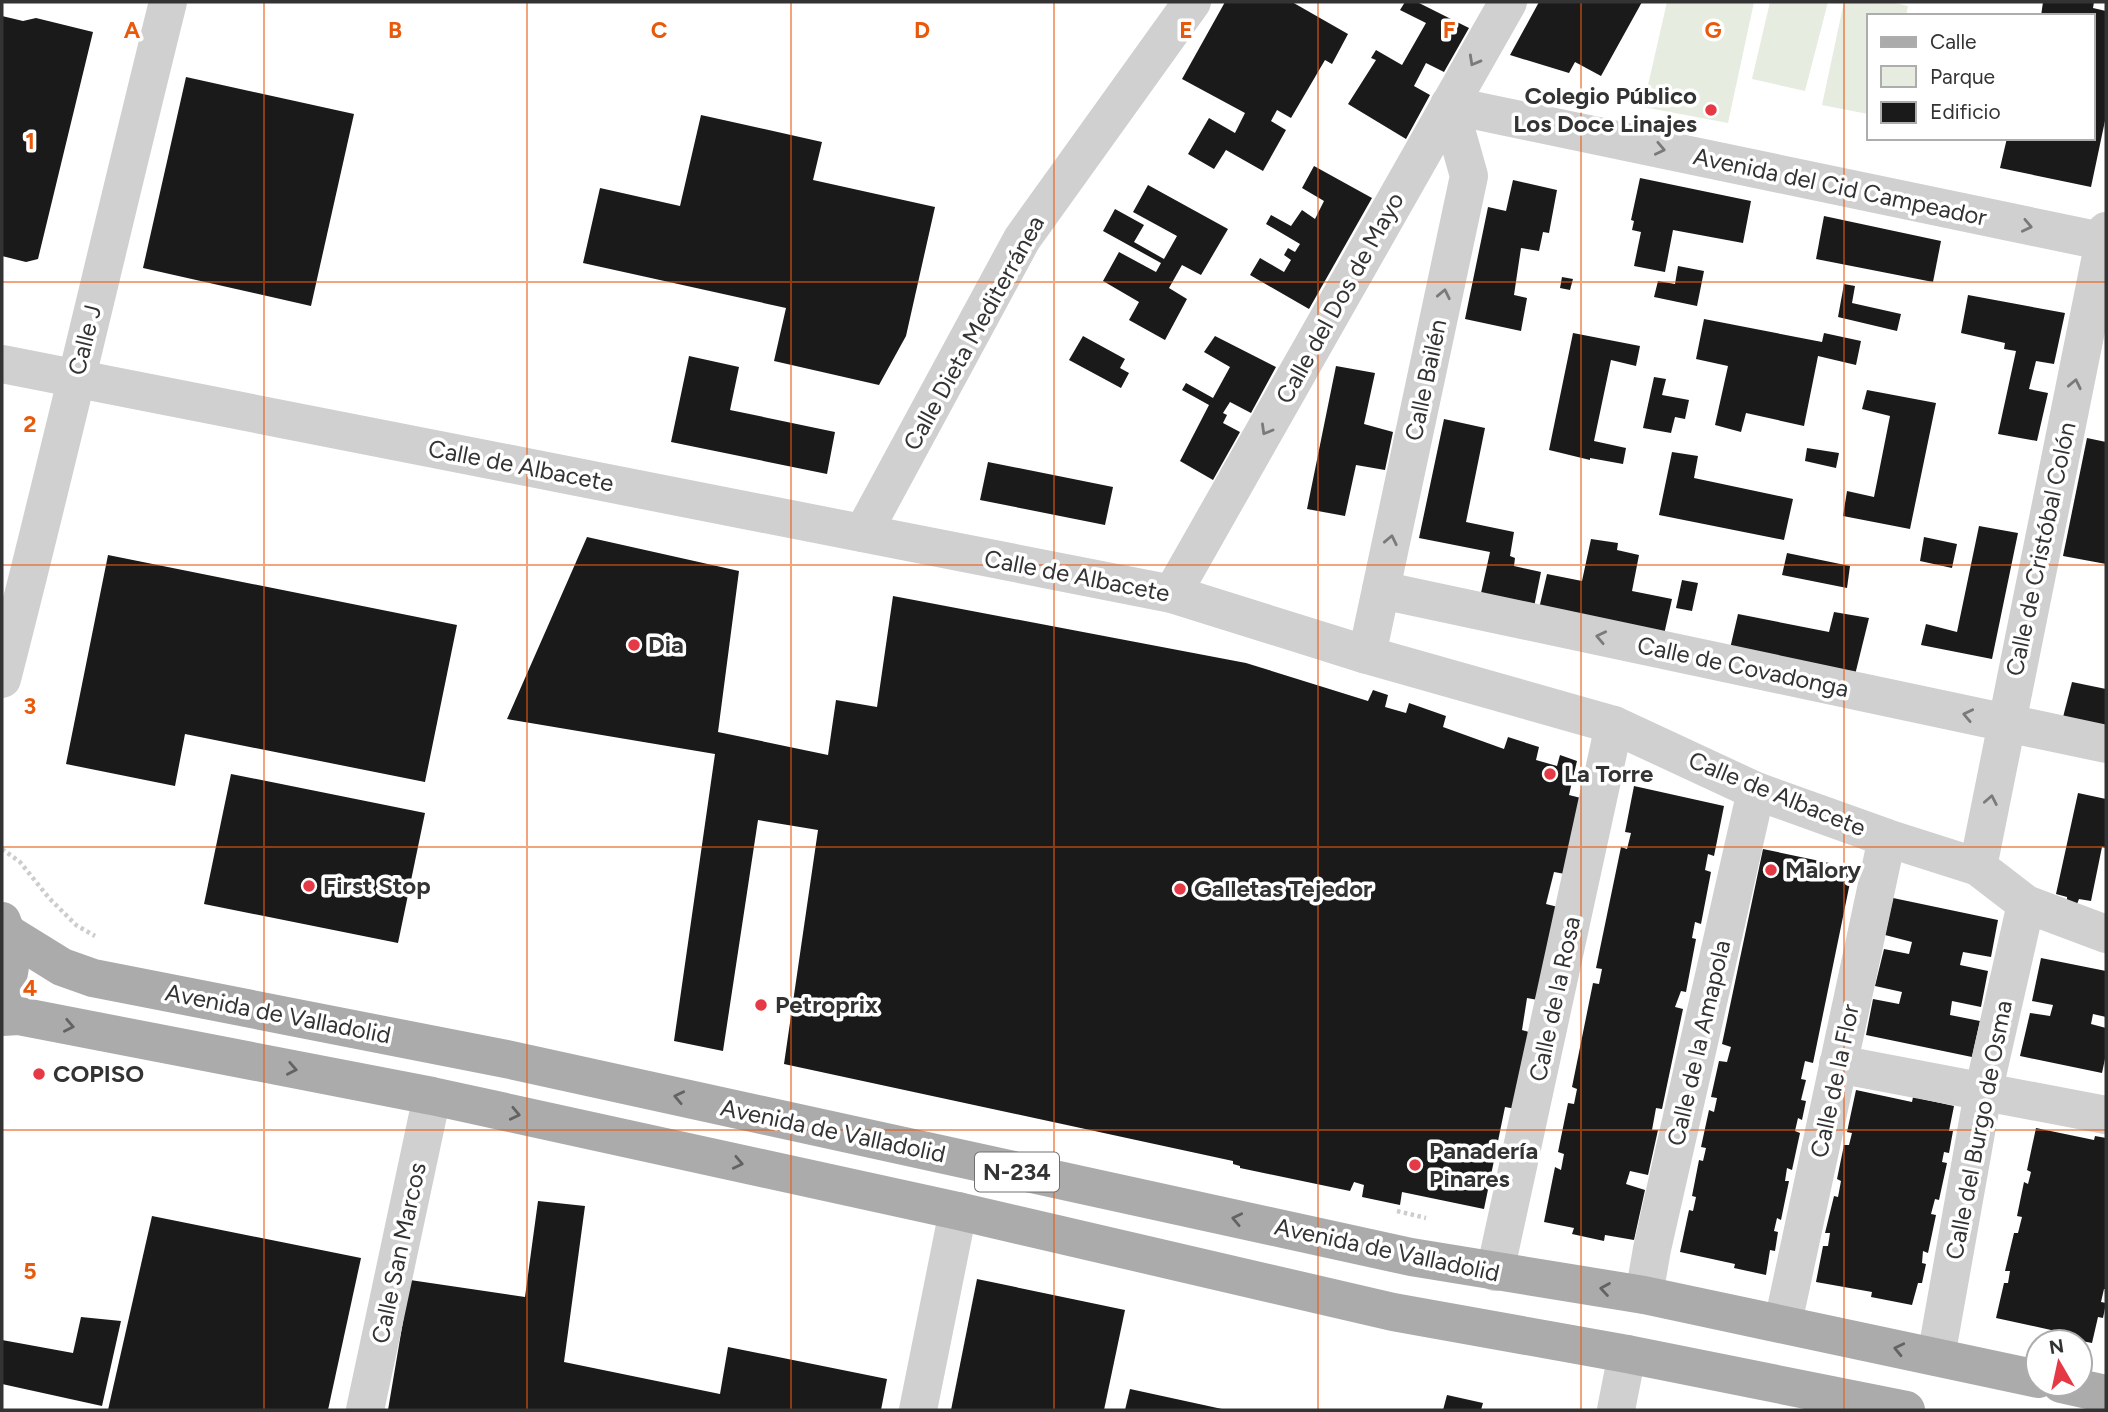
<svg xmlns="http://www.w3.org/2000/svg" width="2108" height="1412" viewBox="0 0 2108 1412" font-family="Figtree,sans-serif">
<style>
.green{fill:#e6ecdf}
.building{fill:#1a1a1a}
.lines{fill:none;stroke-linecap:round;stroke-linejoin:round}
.path{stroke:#cdcdcd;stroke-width:4.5;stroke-dasharray:3.5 3.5;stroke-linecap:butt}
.minor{stroke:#d0d0d0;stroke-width:38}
.major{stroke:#ababab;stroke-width:38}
.oneway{stroke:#7a7a7a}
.oneway2{stroke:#636363}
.grid{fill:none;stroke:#e8590c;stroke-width:2;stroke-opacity:0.55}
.poi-dot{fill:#e63946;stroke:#fff;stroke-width:2.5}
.labels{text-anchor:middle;stroke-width:7;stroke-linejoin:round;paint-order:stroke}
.shield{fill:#fff;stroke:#707070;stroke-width:2}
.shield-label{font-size:23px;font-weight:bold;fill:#333}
.poi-label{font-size:24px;font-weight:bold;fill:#333;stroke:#fff;text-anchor:start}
.street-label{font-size:24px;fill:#333;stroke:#fff}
.grid-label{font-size:23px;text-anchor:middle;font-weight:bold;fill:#e8590c;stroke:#fff;stroke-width:7;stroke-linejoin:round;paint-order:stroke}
</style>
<rect width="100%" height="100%" fill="#fff"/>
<g class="green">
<polygon points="1667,2 1754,2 1728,123 1643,107"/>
<polygon points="1770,2 1828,2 1805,91 1752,79"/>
<polygon points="1844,2 1891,2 1908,6 1906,16 1868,16 1868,114 1822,105"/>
</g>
<g class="building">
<polygon points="1225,2 1292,2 1348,34 1332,64 1325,60 1291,118 1277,110 1271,121 1286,130 1263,171 1226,150 1214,169 1188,154 1209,118 1235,133 1245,113 1182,79"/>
<polygon points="1405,2 1417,2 1469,28 1444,72 1426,63 1414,86 1430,95 1406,139 1348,104 1376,60 1371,58 1376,50 1402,65 1426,23 1400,10"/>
<polygon points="1539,2 1642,2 1601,76 1575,62 1569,73 1510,55"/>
<polygon points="2043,2 2094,2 2093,8 2106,11 2106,116 2091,187 2000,168 2007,138 2092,138 2092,16 2041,16"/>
<polygon points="2,16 23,21 36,18 93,32 38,259 26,262 2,256"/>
<polygon points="186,77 354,114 311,306 143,268"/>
<polygon points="701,115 822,142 813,180 935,207 906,336 879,385 774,361 786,308 583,263 600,188 680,206"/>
<polygon points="1314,166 1372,198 1309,309 1250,275 1260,258 1284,272 1291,260 1284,255 1288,248 1295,252 1300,244 1266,224 1271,215 1291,226 1302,210 1315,219 1324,201 1302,188"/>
<polygon points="1640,178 1751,201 1743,243 1673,230 1665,272 1634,266 1641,232 1632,230 1634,221 1631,220"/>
<polygon points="1513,180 1557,190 1549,233 1543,232 1539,251 1521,248 1514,295 1527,298 1521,331 1465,319 1488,207 1506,211"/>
<polygon points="1148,185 1228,229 1201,275 1182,265 1169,288 1187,299 1165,340 1129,320 1139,302 1103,281 1119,252 1156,272 1161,263 1103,231 1115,209 1144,225 1134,242 1164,259 1177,236 1133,212"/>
<polygon points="1824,216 1941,241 1933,282 1816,259"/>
<polygon points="1678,266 1704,271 1697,306 1654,297 1658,281 1675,284"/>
<polygon points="1562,277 1573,279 1570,290 1560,288"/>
<polygon points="1844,284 1855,286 1852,303 1901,314 1897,331 1838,317"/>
<polygon points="1968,295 2065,313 2054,364 2036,361 2029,389 2048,393 2037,441 1998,434 2016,351 2004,349 2005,343 1961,333"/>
<polygon points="1704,319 1822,342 1824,333 1861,341 1856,365 1818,356 1804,426 1746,413 1741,432 1715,425 1728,366 1696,359"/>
<polygon points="1573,333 1640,346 1636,366 1611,360 1594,441 1626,448 1623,464 1590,458 1590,460 1549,450"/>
<polygon points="1083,336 1125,359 1120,368 1129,373 1121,388 1069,360"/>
<polygon points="1215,336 1276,367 1251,413 1230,402 1223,413 1227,415 1223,423 1240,432 1213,480 1180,461 1209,405 1182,390 1186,383 1213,398 1230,367 1204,352"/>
<polygon points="689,356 739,367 730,410 835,432 827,474 671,442"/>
<polygon points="1336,366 1375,373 1364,424 1393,432 1385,470 1356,465 1345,516 1307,509"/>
<polygon points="1654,377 1666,379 1662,395 1689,400 1685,419 1675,417 1671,433 1643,428"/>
<polygon points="1867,390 1936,403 1910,529 1843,516 1847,491 1874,497 1890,416 1862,409"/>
<polygon points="1444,419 1485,428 1466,522 1514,532 1510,556 1515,558 1514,566 1541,572 1533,612 1479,602 1490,552 1419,538"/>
<polygon points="2087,438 2106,442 2106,564 2063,556"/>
<polygon points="1807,448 1839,453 1836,468 1805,461"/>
<polygon points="1672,452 1698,456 1694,478 1793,499 1784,540 1659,515"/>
<polygon points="988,462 1113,487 1105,525 980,500"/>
<polygon points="1979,526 2018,533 1992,659 1921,645 1926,624 1957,632"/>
<polygon points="587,537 739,571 718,732 828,755 836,700 877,707 893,596 1246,663 1368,701 1373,690 1388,695 1385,707 1406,713 1409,703 1446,716 1443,727 1504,749 1508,737 1539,747 1536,760 1557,766 1560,755 1577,761 1569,795 1581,798 1565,874 1554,872 1546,904 1558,907 1538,1000 1527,998 1522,1030 1532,1033 1516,1109 1505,1107 1484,1209 1402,1192 1400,1205 1362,1197 1364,1185 1354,1182 1350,1191 1240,1168 1240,1166 1233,1164 1233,1161 784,1064 818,830 758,820 723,1051 674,1041 715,754 507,719"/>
<polygon points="1924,537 1957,544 1952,568 1920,561"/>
<polygon points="1591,539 1618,543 1617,550 1639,555 1632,591 1672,599 1663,639 1538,613 1547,574 1582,581"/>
<polygon points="1787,553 1850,566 1847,588 1782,575"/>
<polygon points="108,555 457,625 425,782 185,734 175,786 66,764"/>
<polygon points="1682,580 1698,583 1692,611 1676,608"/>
<polygon points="1834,612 1869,618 1854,679 1729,653 1738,614 1829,632"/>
<polygon points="2072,682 2106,689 2106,730 2062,721"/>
<polygon points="231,774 425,813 398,943 204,904"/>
<polygon points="1634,786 1724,806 1714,856 1708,854 1705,870 1711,872 1701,924 1695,922 1692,938 1696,939 1686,992 1681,991 1675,1007 1683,1009 1662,1109 1656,1108 1652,1130 1658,1130 1648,1175 1630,1171 1626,1184 1645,1190 1634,1240 1605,1235 1604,1241 1572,1234 1574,1228 1544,1222 1555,1167 1561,1170 1564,1154 1558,1152 1568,1103 1574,1104 1577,1089 1572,1087 1593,983 1599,984 1602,969 1596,968 1621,847 1627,849 1631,833 1625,832"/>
<polygon points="2078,793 2106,799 2106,848 2102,847 2091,901 2079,899 2077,904 2067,902 2067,897 2056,894"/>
<polygon points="1763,849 1853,868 1813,1063 1805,1061 1801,1079 1806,1080 1801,1100 1806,1101 1802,1120 1798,1118 1795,1131 1800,1133 1792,1170 1787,1168 1785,1181 1789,1181 1781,1220 1777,1218 1774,1231 1778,1232 1775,1251 1770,1250 1766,1275 1734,1268 1735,1264 1680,1252 1689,1210 1693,1211 1696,1197 1692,1196 1699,1160 1703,1161 1706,1148 1701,1147 1709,1110 1714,1112 1717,1098 1711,1097 1719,1061 1727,1062 1731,1047 1722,1044"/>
<polygon points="1893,898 1998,920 1991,957 1963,952 1960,965 1988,971 1981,1007 1952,1001 1950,1015 1980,1021 1972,1057 1866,1035 1873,999 1899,1004 1902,992 1875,986 1884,949 1909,954 1912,942 1885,935"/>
<polygon points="2041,958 2106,971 2106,1017 2093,1014 2091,1024 2106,1028 2106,1054 2102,1073 2020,1056 2030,1013 2050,1016 2053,1005 2032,1001"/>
<polygon points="1856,1090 1912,1102 1913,1097 1954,1106 1949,1131 1953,1131 1949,1153 1944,1152 1942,1162 1947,1163 1939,1200 1935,1199 1931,1214 1936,1215 1928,1253 1923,1251 1922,1263 1926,1264 1922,1283 1918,1283 1912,1305 1871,1297 1872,1292 1816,1282 1823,1246 1828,1246 1830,1233 1825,1233 1834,1196 1838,1197 1841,1181 1837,1179 1844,1145 1849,1145 1852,1133 1847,1132"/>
<polygon points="2036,1128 2094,1140 2095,1136 2106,1138 2106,1289 2104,1289 2101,1302 2106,1303 2103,1318 2098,1317 2092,1343 2051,1335 2051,1330 1996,1318 2004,1283 2008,1283 2010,1271 2005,1271 2014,1233 2018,1233 2022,1217 2017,1216 2024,1182 2028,1184 2031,1172 2027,1170"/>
<polygon points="538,1201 585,1206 564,1362 720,1394 728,1347 887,1379 881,1410 388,1410 410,1280 525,1297"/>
<polygon points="152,1216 361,1258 328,1410 108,1410"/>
<polygon points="977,1279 1125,1310 1104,1410 951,1410"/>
<polygon points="81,1317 121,1321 102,1406 2,1384 2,1340 73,1353"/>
<polygon points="1130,1389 1222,1409 1222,1410 1125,1410"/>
<polygon points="1447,1395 1483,1403 1481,1410 1443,1410"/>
</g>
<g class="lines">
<g class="path">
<polyline points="2,849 20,862 49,898 76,925 95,936"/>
<polyline points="1397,1211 1426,1218"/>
</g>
<g class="minor">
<polyline points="2,364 1172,594 1367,655 1614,725 1756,791 1887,838 1978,867 2026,904 2106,934"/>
<polyline points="863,533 1022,239 1192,2"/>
<polyline points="1381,590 2106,744"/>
<polyline points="1172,594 1508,2"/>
<polyline points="1367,655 1469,176 1449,105 2106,242"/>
<path d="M2,679C60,454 112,227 168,2"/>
<polyline points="1978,867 2106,231"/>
<polyline points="1838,1064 2106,1115"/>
<polyline points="1495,1272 1614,725"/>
<polyline points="1644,1295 1652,1249 1756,791"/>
<polyline points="1783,1323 1887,838"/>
<polyline points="1936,1357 1983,1093 2026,904"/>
<polyline points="365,1410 432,1096"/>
<polyline points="918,1410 958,1211"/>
<polyline points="1616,1410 1627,1354"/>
</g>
<g class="major">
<path d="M2,921C12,944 14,971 2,993"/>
<polyline points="7,933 62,967 93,978 506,1059 1411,1257 1644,1295 2038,1379"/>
<polyline points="2,1017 19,1016 432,1096 958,1211 1393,1312 1627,1354 1906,1410"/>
<polyline points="2061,1384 2106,1394"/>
</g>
</g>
<defs><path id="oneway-chevron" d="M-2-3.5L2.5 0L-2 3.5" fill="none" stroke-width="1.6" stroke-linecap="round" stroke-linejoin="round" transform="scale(1.75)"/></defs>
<g class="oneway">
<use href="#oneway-chevron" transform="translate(1474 61) rotate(119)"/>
<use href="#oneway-chevron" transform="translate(1660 149) rotate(12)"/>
<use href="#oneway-chevron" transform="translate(2027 226) rotate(12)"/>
<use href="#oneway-chevron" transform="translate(1444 294) rotate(-78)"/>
<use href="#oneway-chevron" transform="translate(2075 384) rotate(-78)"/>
<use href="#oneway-chevron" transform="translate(1266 430) rotate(120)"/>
<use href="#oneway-chevron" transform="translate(1391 540) rotate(-78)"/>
<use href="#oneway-chevron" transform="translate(1601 637) rotate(-168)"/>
<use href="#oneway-chevron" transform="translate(1968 715) rotate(-168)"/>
<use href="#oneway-chevron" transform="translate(1991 800) rotate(-79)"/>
</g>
<g class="oneway2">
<use href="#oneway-chevron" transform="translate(69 1026) rotate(11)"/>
<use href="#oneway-chevron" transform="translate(292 1069) rotate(11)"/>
<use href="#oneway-chevron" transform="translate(679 1097) rotate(-168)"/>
<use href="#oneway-chevron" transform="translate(515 1114) rotate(12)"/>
<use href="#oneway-chevron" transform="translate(738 1163) rotate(12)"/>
<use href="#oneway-chevron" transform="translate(1237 1219) rotate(-168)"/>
<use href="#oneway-chevron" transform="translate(1605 1289) rotate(-171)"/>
<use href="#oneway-chevron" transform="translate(1899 1349) rotate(-167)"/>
</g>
<path class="grid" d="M264,2V1410M527,2V1410M791,2V1410M1054,2V1410M1318,2V1410M1581,2V1410M1844,2V1410M2,282H2106M2,565H2106M2,847H2106M2,1130H2106"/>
<g class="poi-dot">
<circle cx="1711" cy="110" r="7"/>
<circle cx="634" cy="645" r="7"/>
<circle cx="1550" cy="774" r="7"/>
<circle cx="1771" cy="870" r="7"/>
<circle cx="309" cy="886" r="7"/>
<circle cx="1180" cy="889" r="7"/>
<circle cx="761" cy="1005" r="7"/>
<circle cx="39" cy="1074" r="7"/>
<circle cx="1415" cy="1165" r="7"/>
</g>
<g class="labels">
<rect class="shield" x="975" y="1152.5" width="84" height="39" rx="5"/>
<g class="shield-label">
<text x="1017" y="1180">N-234</text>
</g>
<g class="poi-label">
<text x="1697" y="104" text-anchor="end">Colegio Público<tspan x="1697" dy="28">Los Doce Linajes</tspan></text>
<text x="648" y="653">Dia</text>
<text x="1564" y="782">La Torre</text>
<text x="1785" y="878">Malory</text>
<text x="323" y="894">First Stop</text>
<text x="1194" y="897">Galletas Tejedor</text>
<text x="775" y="1013">Petroprix</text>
<text x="53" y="1082">COPISO</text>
<text x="1429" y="1159">Panadería<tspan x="1429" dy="28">Pinares</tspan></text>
</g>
<g class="street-label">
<text transform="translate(1840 187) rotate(12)" y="8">Avenida del Cid Campeador</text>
<text transform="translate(1340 298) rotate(-61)" y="8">Calle del Dos de Mayo</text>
<text transform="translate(974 333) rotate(-61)" y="8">Calle Dieta Mediterránea</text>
<text transform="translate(85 340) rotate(-76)" y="8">Calle J</text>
<text transform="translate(1426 380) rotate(-78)" y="8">Calle Bailén</text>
<text transform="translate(521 466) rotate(11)" y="8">Calle de Albacete</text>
<text transform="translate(2041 549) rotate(-78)" y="8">Calle de Cristóbal Colón</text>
<text transform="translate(1077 576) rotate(11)" y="8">Calle de Albacete</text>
<text transform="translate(1743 667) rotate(12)" y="8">Calle de Covadonga</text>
<text transform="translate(1777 794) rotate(22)" y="8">Calle de Albacete</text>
<text transform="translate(1555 999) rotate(-78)" y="8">Calle de la Rosa</text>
<text transform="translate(278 1014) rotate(11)" y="8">Avenida de Valladolid</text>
<text transform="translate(1699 1043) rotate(-77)" y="8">Calle de la Amapola</text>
<text transform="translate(1835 1081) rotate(-78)" y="8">Calle de la Flor</text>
<text transform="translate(1979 1130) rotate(-79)" y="8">Calle del Burgo de Osma</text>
<text transform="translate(833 1131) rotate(12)" y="8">Avenida de Valladolid</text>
<text transform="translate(1387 1250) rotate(12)" y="8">Avenida de Valladolid</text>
<text transform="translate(399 1253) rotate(-78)" y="8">Calle San Marcos</text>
</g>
</g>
<g class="grid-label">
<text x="132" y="38">A</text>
<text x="395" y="38">B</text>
<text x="659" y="38">C</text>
<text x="922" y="38">D</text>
<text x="1186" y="38">E</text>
<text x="1449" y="38">F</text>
<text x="1713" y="38">G</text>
<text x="30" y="149">1</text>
<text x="30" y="432">2</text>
<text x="30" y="714">3</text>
<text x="30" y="996">4</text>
<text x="30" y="1279">5</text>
</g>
<rect width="2108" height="1412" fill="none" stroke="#333333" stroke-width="7"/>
<rect x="1867" y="14" width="228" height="126" fill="#ffffff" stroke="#adadad" stroke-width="2"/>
<rect x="1881" y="37" width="35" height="10" fill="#ababab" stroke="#adadad" stroke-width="2"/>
<text x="1930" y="49" font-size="21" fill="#333333">Calle</text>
<rect x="1881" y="66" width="35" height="21" fill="#e6ecdf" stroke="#adadad" stroke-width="2"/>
<text x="1930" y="84" font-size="21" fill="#333333">Parque</text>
<rect x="1881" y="102" width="35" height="21" fill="#1a1a1a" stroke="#adadad" stroke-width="2"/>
<text x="1930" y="119" font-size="21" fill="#333333">Edificio</text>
<g transform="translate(2059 1363) rotate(351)"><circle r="33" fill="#ffffff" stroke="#adadad" stroke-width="2"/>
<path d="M0-5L12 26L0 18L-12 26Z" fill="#e63946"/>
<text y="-10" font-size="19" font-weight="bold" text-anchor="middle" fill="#333333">N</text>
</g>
</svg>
